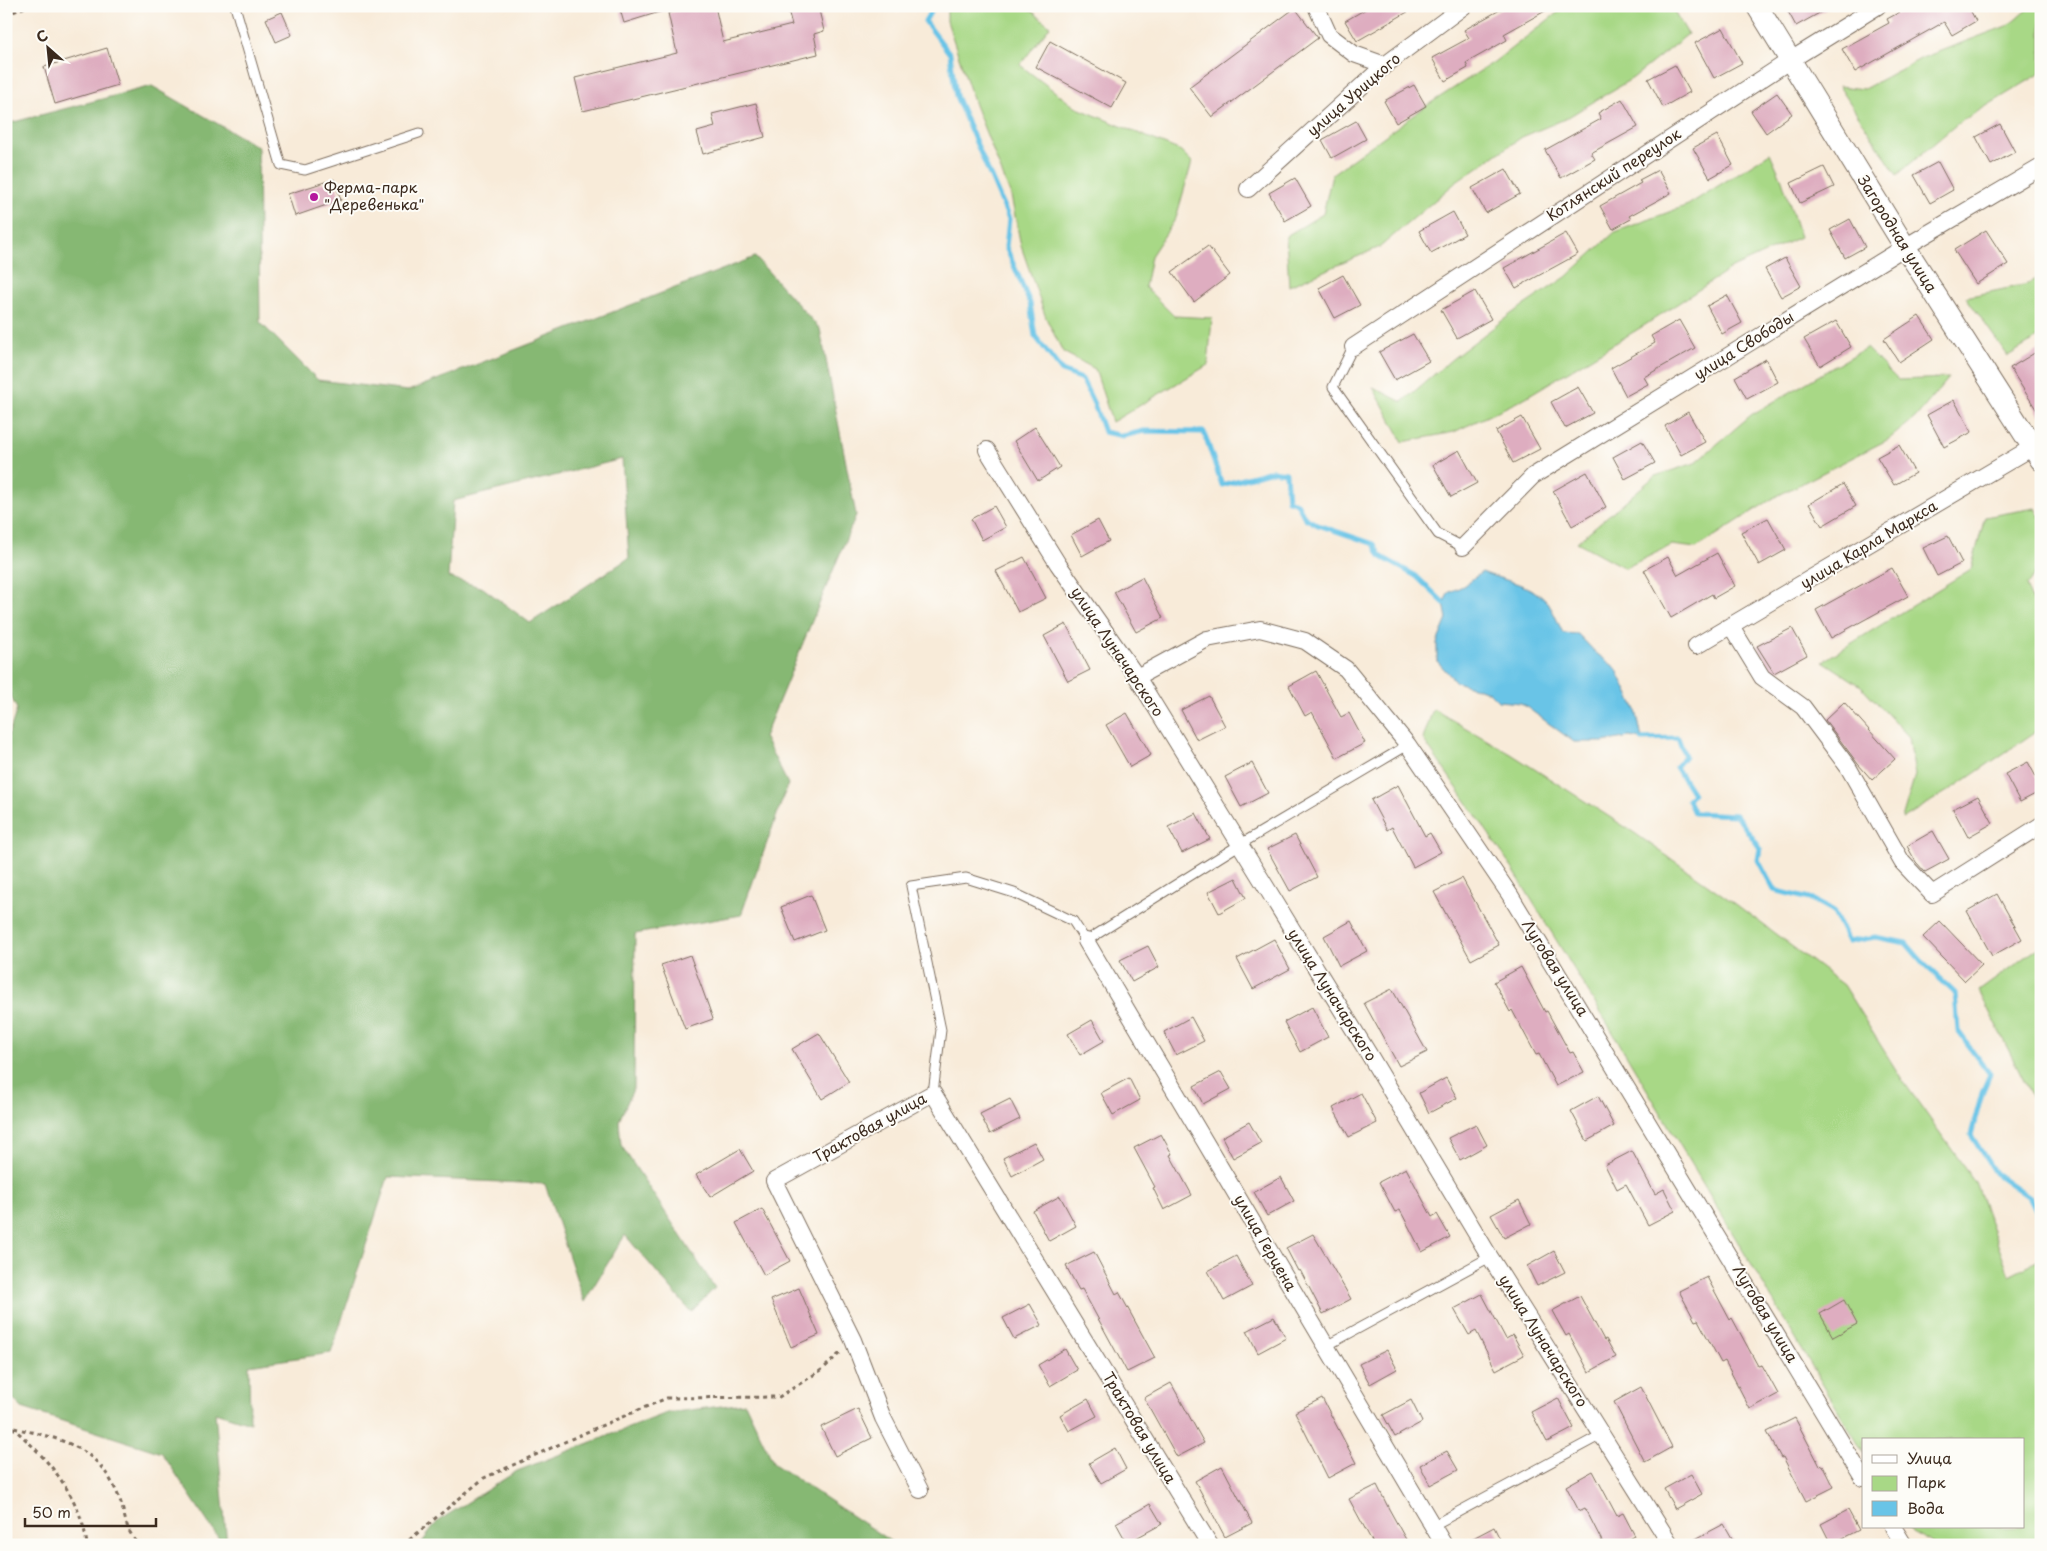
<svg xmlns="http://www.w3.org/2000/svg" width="2047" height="1551" viewBox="0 0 2047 1551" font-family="'Playpen Sans',sans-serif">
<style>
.green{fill:#a8d886;stroke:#728152}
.forest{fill:#86b873;stroke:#607148;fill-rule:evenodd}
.water{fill:#69c4e7;stroke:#527782}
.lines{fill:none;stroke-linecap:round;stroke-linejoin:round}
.stream{stroke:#69c4e7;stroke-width:5}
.building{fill:#deadc0}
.service-casing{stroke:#7d6e5f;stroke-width:11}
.minor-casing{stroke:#7d6e5f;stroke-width:18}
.tertiary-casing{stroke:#7d6e5f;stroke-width:23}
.path{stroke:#7d6e5f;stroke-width:3;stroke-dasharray:4 4;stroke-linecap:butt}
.service{stroke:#fff;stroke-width:9}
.minor{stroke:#fff;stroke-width:16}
.tertiary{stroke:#fff;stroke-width:21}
.poi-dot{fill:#b5179e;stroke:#fdfcf7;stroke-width:2}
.labels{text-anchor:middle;stroke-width:4;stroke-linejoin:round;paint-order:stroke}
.street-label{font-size:15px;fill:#3b2a1e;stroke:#fdfcf7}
.poi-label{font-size:15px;fill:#3b2a1e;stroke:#fdfcf7;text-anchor:start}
</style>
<rect width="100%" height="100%" fill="#fdfcf7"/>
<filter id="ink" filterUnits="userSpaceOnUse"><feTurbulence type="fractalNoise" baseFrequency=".02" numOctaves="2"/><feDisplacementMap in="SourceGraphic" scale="10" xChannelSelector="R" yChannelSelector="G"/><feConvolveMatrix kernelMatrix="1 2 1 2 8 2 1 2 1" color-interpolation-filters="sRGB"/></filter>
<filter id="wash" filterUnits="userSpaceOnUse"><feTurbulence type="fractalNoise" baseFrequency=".0096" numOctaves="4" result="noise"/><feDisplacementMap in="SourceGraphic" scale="20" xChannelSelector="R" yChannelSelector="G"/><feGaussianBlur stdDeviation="1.12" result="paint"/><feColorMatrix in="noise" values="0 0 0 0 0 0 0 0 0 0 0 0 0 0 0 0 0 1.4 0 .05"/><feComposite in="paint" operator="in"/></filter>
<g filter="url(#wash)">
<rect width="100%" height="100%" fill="#f8ebd9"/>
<g class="green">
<polygon points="947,6 1026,6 1050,26 1020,65 1075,107 1181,151 1192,162 1176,218 1151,256 1145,287 1174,316 1212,318 1208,365 1112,422 1095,369 1063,352 1046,318 1021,246 1011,196 975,105 947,21"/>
<polygon points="1566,6 1671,6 1688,34 1633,78 1565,119 1522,137 1455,183 1380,247 1289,286 1286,236 1323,214 1332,174 1426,106 1494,62"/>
<polygon points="2031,6 2041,6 2041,73 1957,124 1897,175 1839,86 1864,89 1922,58 2009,25"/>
<polygon points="1770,153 1782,180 1800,237 1732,268 1645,325 1521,400 1454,432 1403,442 1373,387 1402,402 1452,359 1511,314 1566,277 1615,232 1688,205"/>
<polygon points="2041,276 2041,336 2008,356 1966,297 2028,284"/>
<polygon points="1866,348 1898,380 1949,378 1915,418 1889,439 1775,497 1696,548 1672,545 1625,568 1577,542 1655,476 1695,463 1751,415"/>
<polygon points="2035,508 2041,518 2041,565 2026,586 2038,612 2041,612 2041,728 1956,786 1902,819 1915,775 1909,737 1861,686 1823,661 1971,569 1985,517"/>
<polygon points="1433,709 1511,754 1633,832 1737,905 1843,985 1903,1081 1975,1182 2009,1275 2041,1259 2041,1545 1936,1545 1912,1532 1909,1527 2023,1527 2023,1440 1863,1440 1863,1452 1615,1036 1509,863 1423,739"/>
<polygon points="2041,946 2041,1099 2034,1101 1979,991"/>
</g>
<g class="forest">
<path d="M152,86L258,147L260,322L318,380L408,391L755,257L820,329L856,515L764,737L788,784L741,915L635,934L634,1087L619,1121L621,1145L715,1288L691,1312L625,1235L584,1302L545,1184L388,1177L331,1353L249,1365L250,1423L215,1412L227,1545H223L162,1453L22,1408L6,1392V742L17,709L6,687V124ZM622,459L629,558L530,623L483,588L448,577L453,501Z"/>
<polygon points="745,1403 774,1464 896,1545 420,1545 438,1521 517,1471 667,1413"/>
</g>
<path class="water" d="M1482,572C1504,581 1529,583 1546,601C1553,609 1558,623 1563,633L1578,634L1596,653L1616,668L1636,710L1642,739L1629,737L1603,742H1574L1521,703L1498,701L1489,692L1456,682L1437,661V643L1447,619L1444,603L1448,593L1463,586Z"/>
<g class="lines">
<g class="stream">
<polyline points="934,6 925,21 950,54 956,96 1009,219 1006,247 1030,303 1035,336 1062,371 1082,379 1094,404 1104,432 1123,436 1144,431 1204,432 1222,485 1272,471 1286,473 1288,500 1297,503 1305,518 1318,525 1374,544 1380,556 1416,576 1444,603"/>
<polyline points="1642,739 1678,738 1685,756 1676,767 1693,794 1688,800 1694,813 1736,815 1760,848 1758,860 1774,890 1813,900 1833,911 1848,942 1875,937 1906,943 1924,964 1955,993 1958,1031 1990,1074 1982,1093 1971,1135 1995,1173 2029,1197 2041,1221"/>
</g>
</g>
<g id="blocks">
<g class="building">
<polygon points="619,6 666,6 666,10 624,23"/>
<polygon points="696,6 715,6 723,42 792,25 787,6 818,6 824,31 814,34 818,54 583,111 575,78 677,53 668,13"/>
<polygon points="1371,6 1418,6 1357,41 1345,21"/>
<polygon points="1507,6 1554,6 1504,34 1507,40 1466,63 1468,68 1445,81 1432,58 1469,38 1464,30"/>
<polygon points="1785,6 1832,6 1796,26"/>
<polygon points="1911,6 1972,6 1969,8 1976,21 1952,35 1944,22 1855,72 1842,49 1889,23 1887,19"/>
<polygon points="1295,8 1318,38 1212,117 1189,87"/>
<polygon points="282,12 292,35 276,42 266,19"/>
<polygon points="1723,28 1742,63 1714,78 1695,43"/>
<polygon points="1050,41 1126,83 1112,108 1036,67"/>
<polygon points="107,48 118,85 55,104 44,67"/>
<polygon points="1675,65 1690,92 1663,107 1648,79"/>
<polygon points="1414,85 1426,106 1396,123 1384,101"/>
<polygon points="1777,93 1792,114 1766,133 1751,111"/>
<polygon points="1622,99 1638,127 1591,153 1595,159 1561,178 1545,150 1601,119 1598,113"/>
<polygon points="756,103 765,137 703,154 697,132 715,127 712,114"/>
<polygon points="1356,121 1366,139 1332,158 1322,140"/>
<polygon points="2000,124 2015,152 1991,165 1976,137"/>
<polygon points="1717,135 1733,165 1710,178 1693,148"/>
<polygon points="1938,162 1953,190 1930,203 1914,175"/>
<polygon points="1824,167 1834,187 1800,203 1791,183"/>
<polygon points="1506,169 1520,194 1486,213 1472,188"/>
<polygon points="1658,170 1671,193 1629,216 1631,219 1613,229 1600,206 1641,183 1639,180"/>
<polygon points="1295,178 1311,206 1285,221 1269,193"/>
<polygon points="334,179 341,200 295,216 288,194"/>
<polygon points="1453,212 1465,234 1431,253 1419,231"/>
<polygon points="1850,219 1865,247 1845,258 1830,230"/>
<polygon points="1986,230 2008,264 1976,284 1954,250"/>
<polygon points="1566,233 1578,254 1516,288 1504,268"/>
<polygon points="1208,246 1230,275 1194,302 1172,272"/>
<polygon points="1785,258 1801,286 1781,297 1765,269"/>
<polygon points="1343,275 1360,305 1335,318 1319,288"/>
<polygon points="1475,291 1491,319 1457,338 1441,310"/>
<polygon points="1727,295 1742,323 1722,334 1707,306"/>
<polygon points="1919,316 1934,339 1899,362 1884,339"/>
<polygon points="1679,320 1695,348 1644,377 1648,384 1626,396 1611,368 1655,343 1651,336"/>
<polygon points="1836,321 1851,347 1820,366 1804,339"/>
<polygon points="1413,334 1429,361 1395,380 1379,352"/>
<polygon points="2041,349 2041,417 2010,368"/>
<polygon points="1766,359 1778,382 1747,399 1735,377"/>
<polygon points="1578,387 1593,413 1565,428 1551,402"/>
<polygon points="1954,400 1972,432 1944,447 1927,415"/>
<polygon points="1688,412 1705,442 1681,455 1665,426"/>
<polygon points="1522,417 1540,449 1513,463 1496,431"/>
<polygon points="1035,427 1060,467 1038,481 1014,441"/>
<polygon points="1642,441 1655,463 1625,479 1613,457"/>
<polygon points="1899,445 1915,473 1894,485 1877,457"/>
<polygon points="1459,450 1477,483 1451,497 1433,465"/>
<polygon points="1587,472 1606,507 1572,526 1553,491"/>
<polygon points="1843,484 1856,506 1822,526 1809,504"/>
<polygon points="994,506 1006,527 982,540 971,519"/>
<polygon points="1768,518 1786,550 1759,565 1741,532"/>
<polygon points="1098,520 1109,541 1082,556 1071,535"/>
<polygon points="1948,536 1962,563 1937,576 1923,548"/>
<polygon points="1717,553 1735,586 1714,598 1712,594 1671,618 1644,570 1668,557 1678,575"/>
<polygon points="1024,557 1046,598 1018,612 996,571"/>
<polygon points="1892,568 1908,596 1831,638 1816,610"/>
<polygon points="1142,577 1163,618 1136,632 1114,592"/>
<polygon points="1066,624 1090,670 1068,681 1044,636"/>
<polygon points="1792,628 1807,655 1774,673 1757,646"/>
<polygon points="1316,671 1341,717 1349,713 1365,743 1337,758 1312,712 1305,716 1289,686"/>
<polygon points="1209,696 1225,726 1197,740 1181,710"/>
<polygon points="1844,702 1895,759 1872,780 1858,764 1825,720"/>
<polygon points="1127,713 1151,755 1130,767 1106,725"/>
<polygon points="2028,762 2041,786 2041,791 2020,802 2005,774"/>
<polygon points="1252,763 1268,793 1241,807 1225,777"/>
<polygon points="1398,785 1425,836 1430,833 1441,852 1413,867 1392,827 1387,830 1371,800"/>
<polygon points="1978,796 1993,823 1968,837 1953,809"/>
<polygon points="1196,813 1210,839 1182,853 1168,827"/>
<polygon points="1933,831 1949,859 1925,872 1916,862 1907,846"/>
<polygon points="1295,835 1317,877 1290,891 1267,849"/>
<polygon points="1236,878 1246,898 1219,913 1208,892"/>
<polygon points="1462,878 1499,945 1471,960 1434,892"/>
<polygon points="1997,894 2022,939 1992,956 1967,911"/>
<polygon points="811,895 825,930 795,942 781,907"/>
<polygon points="1351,921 1367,951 1339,966 1324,936"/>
<polygon points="1940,921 1982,965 1965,981 1923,937"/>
<polygon points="1274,939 1290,969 1253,989 1237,959"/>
<polygon points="1148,946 1159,967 1132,982 1120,960"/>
<polygon points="690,955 713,1019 685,1029 661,965"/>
<polygon points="1521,967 1545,1012 1547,1011 1570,1053 1573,1052 1584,1072 1556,1086 1539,1054 1536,1055 1512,1010 1510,1012 1494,982"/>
<polygon points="1392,989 1427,1052 1399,1066 1364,1003"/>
<polygon points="1312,1007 1328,1037 1300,1052 1284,1022"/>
<polygon points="1191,1017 1204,1041 1176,1055 1164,1032"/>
<polygon points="1092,1020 1104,1041 1080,1055 1068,1034"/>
<polygon points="819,1033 849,1082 822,1099 792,1049"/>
<polygon points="1221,1072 1231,1089 1203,1104 1194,1086"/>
<polygon points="1129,1078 1140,1100 1113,1115 1101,1093"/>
<polygon points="1446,1078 1457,1098 1429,1113 1419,1093"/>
<polygon points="1361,1093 1377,1123 1349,1137 1333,1108"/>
<polygon points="1598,1096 1614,1126 1587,1141 1571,1111"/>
<polygon points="1010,1099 1020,1119 990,1134 980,1114"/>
<polygon points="1249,1122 1261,1143 1233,1158 1222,1137"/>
<polygon points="1476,1124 1487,1145 1460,1160 1448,1138"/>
<polygon points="1161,1134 1172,1154 1170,1155 1192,1195 1164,1210 1153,1188 1155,1187 1134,1148"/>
<polygon points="1034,1142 1043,1159 1012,1176 1003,1158"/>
<polygon points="740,1149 753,1171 710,1197 696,1175"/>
<polygon points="1632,1151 1655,1194 1664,1189 1675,1211 1648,1225 1626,1184 1617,1189 1605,1165"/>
<polygon points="1406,1168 1432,1217 1437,1214 1450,1237 1422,1252 1400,1210 1395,1212 1379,1182"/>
<polygon points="1281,1177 1294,1201 1267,1216 1254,1192"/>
<polygon points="1060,1196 1076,1226 1049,1241 1033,1211"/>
<polygon points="1519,1200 1531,1224 1504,1238 1491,1215"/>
<polygon points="762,1209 790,1261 764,1275 736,1223"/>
<polygon points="1313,1234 1351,1299 1323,1314 1300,1270 1298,1271 1286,1248"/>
<polygon points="1554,1251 1565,1272 1537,1286 1527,1266"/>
<polygon points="1094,1252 1116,1294 1119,1292 1155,1358 1127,1372 1082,1289 1079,1290 1066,1266"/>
<polygon points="1236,1256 1252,1286 1224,1301 1208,1271"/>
<polygon points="1707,1277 1730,1320 1732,1318 1758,1366 1762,1365 1778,1394 1750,1409 1725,1361 1721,1363 1698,1320 1695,1321 1679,1291"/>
<polygon points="799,1288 819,1335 791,1347 771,1300"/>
<polygon points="1482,1294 1506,1339 1513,1335 1524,1355 1496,1370 1476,1331 1469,1335 1454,1309"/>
<polygon points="1580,1296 1604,1340 1606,1339 1616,1357 1589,1372 1569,1334 1566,1336 1552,1311"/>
<polygon points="1844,1300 1857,1324 1833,1337 1820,1314"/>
<polygon points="1030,1304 1042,1325 1014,1339 1003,1318"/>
<polygon points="1274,1317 1286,1338 1258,1353 1247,1331"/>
<polygon points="1065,1349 1077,1370 1050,1386 1038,1365"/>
<polygon points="1387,1350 1397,1369 1370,1384 1359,1364"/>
<polygon points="1171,1383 1204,1443 1177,1457 1144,1398"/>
<polygon points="1641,1387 1672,1447 1645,1462 1614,1402"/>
<polygon points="1322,1398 1356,1463 1328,1478 1295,1412"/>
<polygon points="1558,1398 1574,1428 1547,1442 1531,1412"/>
<polygon points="1088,1399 1097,1416 1069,1431 1060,1415"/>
<polygon points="1411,1400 1422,1422 1395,1437 1383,1415"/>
<polygon points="858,1409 872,1438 835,1456 821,1427"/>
<polygon points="1795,1418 1820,1466 1823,1465 1834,1487 1806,1501 1783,1457 1781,1458 1767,1432"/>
<polygon points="1115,1448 1126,1469 1101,1483 1089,1463"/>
<polygon points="1447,1451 1458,1470 1430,1485 1420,1465"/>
<polygon points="1222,1466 1252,1523 1225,1537 1195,1481"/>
<polygon points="1593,1471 1617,1516 1623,1513 1635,1536 1619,1545 1604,1545 1585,1508 1579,1511 1566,1486"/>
<polygon points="1691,1474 1702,1494 1675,1509 1664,1489"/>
<polygon points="1377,1485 1389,1509 1409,1545 1374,1545 1349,1499"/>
<polygon points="1150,1504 1162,1524 1127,1543 1116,1523"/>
<polygon points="1848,1510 1859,1530 1831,1544 1821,1524"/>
<polygon points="1724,1524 1736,1545 1684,1545"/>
<polygon points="1494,1527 1503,1545 1460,1545"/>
</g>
</g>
</g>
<g filter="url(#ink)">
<use href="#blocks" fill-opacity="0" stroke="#7d6e5f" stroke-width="1"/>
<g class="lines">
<defs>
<g id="service">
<polyline points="235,6 281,165 305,170 419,133"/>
<polyline points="1353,347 1333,387 1438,534 1463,547"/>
<polyline points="933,1093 941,1030 911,886 966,878 1014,893 1073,921 1086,941 1239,845 1408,745"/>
<polyline points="1326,1346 1490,1257"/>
<polyline points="1432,1526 1601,1435"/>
</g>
<g id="minor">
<polyline points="1316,6 1329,35 1354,54 1385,65"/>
<polyline points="1248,189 1385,65 1464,6"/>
<polyline points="1353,347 1789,61 1878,6"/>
<polyline points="987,450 1058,564 1137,677 1370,1056 1490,1257 1671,1545"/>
<polyline points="1463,547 1533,476 1905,247 2041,167"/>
<polyline points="1731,626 1762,677 1803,707 1848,767 1902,862 1932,894 2041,825"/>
<polyline points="1696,646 2033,447"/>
<polyline points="1137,677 1207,639 1260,629 1305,641 1346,669 1408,745 1510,895 1863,1478"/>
<polyline points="1086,941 1444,1545"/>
<polyline points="920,1490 883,1418 853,1340 774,1181 933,1093 1210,1545"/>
<polyline points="1893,1527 1904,1545"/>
</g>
<polyline id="tertiary" points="1757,6 1905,247 2041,460"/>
</defs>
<use href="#service" class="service-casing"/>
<use href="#minor" class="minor-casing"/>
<use href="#tertiary" class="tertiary-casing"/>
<g class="path">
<polyline points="6,15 28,6"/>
<path d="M6,1422C44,1454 81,1494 87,1545"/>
<path d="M14,1428C61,1439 97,1445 118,1495C123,1506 124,1518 128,1528C130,1534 135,1539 138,1545"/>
<polyline points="403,1545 484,1478 589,1431 667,1398 779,1397 823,1369 840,1353"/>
</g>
<use href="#service" class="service"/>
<use href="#minor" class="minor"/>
<use href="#tertiary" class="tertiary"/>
</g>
</g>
<circle class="poi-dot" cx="314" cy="197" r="5"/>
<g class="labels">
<g class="street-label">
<text transform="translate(1354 95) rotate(-41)" y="5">улица Урицкого</text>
<text transform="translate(1614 175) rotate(-33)" y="5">Котлянский переулок</text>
<text transform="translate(1897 234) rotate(58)" y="5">Загородная улица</text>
<text transform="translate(1744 346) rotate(-32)" y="5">улица Свободы</text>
<text transform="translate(1869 545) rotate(-31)" y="5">улица Карла Маркса</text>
<text transform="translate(1117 652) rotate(56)" y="5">улица Луначарского</text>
<text transform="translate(1555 968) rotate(58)" y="5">Луговая улица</text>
<text transform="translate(1332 995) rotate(58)" y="5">улица Луначарского</text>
<text transform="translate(870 1128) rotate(-29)" y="5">Трактовая улица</text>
<text transform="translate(1265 1243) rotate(60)" y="5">улица Герцена</text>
<text transform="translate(1765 1314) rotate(59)" y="5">Луговая улица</text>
<text transform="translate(1543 1341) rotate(58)" y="5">улица Луначарского</text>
<text transform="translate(1139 1428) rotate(59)" y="5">Трактовая улица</text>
</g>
<g class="poi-label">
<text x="324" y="193">Ферма-парк<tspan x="324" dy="17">"Деревенька"</tspan></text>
</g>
</g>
<rect width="2047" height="1551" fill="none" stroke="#fdfcf7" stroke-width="25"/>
<rect x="1862" y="1438" width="162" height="90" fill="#fdfcf7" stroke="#afa8a0"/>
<rect x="1872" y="1455" width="25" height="8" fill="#ffffff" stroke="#afa8a0"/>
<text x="1907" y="1464" font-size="15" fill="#3b2a1e">Улица</text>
<rect x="1872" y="1476" width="25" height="15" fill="#a8d886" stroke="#afa8a0"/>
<text x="1907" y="1488" font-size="15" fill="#3b2a1e">Парк</text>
<rect x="1872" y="1501" width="25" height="15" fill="#69c4e7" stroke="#afa8a0"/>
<text x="1907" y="1514" font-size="15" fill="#3b2a1e">Вода</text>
<g transform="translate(48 48) rotate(333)" stroke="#fdfcf7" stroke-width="4" paint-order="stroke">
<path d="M0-4L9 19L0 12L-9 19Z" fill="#3b2a1e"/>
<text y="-8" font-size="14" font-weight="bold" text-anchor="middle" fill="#3b2a1e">С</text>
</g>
<path d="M25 1518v8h131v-8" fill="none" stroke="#3b2a1e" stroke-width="2.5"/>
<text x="32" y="1518" font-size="15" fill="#3b2a1e" stroke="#fdfcf7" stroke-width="4" paint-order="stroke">50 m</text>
</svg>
